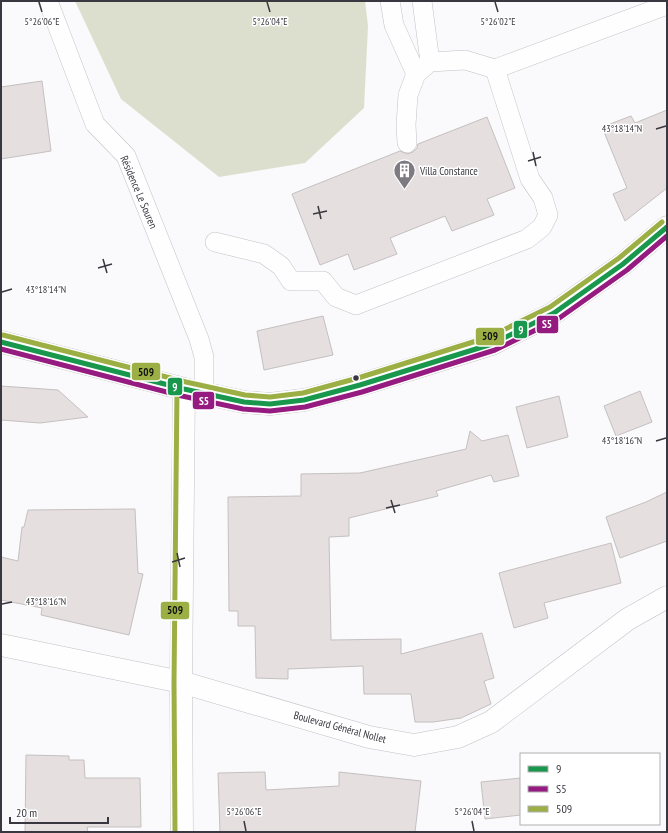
<svg xmlns="http://www.w3.org/2000/svg" width="668" height="833" viewBox="0 0 668 833" font-family="'PT Sans Narrow',sans-serif">
<style>
.green{fill:#dddfce}
.building{fill:#e5e0df;stroke:#c5c0c0}
.lines{fill:none;stroke-linecap:round;stroke-linejoin:round}
.service-casing{stroke:#c3c1c6;stroke-width:20}
.minor-casing{stroke:#c3c1c6;stroke-width:23}
.tertiary-casing{stroke:#c3c1c6;stroke-width:23}
.service{stroke:#fefefe;stroke-width:19}
.minor{stroke:#fefefe;stroke-width:22}
.tertiary{stroke:#fefefe;stroke-width:22}
.bus-1-casing{stroke:#fff;stroke-width:8}
.bus-2-casing{stroke:#fff;stroke-width:8}
.bus-3-casing{stroke:#fff;stroke-width:8}
.bus-1{stroke:#19984d;stroke-width:5}
.bus-2{stroke:#951b81;stroke-width:5}
.bus-3{stroke:#9caf44;stroke-width:5}
.ticks{fill:none;stroke:#39373f;stroke-width:1.5}
.bus-dot{fill:#39373f;stroke:#fff;stroke-width:1.5}
.labels{text-anchor:middle;stroke-width:3;stroke-linejoin:round;paint-order:stroke}
.poi-label{font-size:11px;fill:#39373f;stroke:#fff;text-anchor:start}
.street-label{font-size:11px;fill:#39373f;stroke:#fff}
.ticks-label{font-size:10px;text-anchor:middle;fill:#39373f;stroke:#fff;stroke-width:3;stroke-linejoin:round;paint-order:stroke}
.line-badge{stroke:#fff;stroke-width:1.5}
.badge-label{font-size:11px;text-anchor:middle;font-weight:bold;fill:#fff}
.pale-badge-label{font-size:11px;text-anchor:middle;font-weight:bold;fill:#111}
</style>
<rect width="100%" height="100%" fill="#faf9fb"/>
<polygon class="green" points="75,1 365,1 368,26 364,108 305,163 219,177 121,99"/>
<g class="building">
<polygon points="42,81 51,151 1,159 1,87"/>
<polygon points="667,110 667,188 625,221 613,194 627,188 602,127 631,116 635,123"/>
<polygon points="487,117 515,188 487,199 494,215 452,231 445,216 390,238 397,254 354,270 348,254 320,265 292,194 400,151 407,154 413,152 417,148 418,144"/>
<polygon points="323,316 333,355 264,370 257,331"/>
<polygon points="1,386 58,390 88,417 40,423 1,420"/>
<polygon points="640,391 652,422 616,436 604,406"/>
<polygon points="559,396 568,437 527,448 516,407"/>
<polygon points="470,431 482,441 508,435 519,476 494,482 491,475 436,491 438,496 349,518 349,536 329,537 331,640 401,639 401,654 482,633 494,678 484,681 491,704 461,718 433,722 415,722 411,694 364,694 363,666 288,669 288,679 256,678 255,626 238,626 238,611 229,611 228,497 301,496 301,474 360,473 466,449"/>
<polygon points="667,492 667,541 620,558 606,517 646,502"/>
<polygon points="135,509 138,573 143,574 129,635 41,615 42,608 1,600 1,557 18,561 22,527 24,527 28,510"/>
<polygon points="611,543 621,583 544,603 548,618 514,628 499,573"/>
<polygon points="26,755 69,756 69,760 84,760 85,778 140,778 141,827 87,827 88,832 25,832"/>
<polygon points="265,772 266,790 339,786 339,772 421,781 415,832 220,832 218,773"/>
<polygon points="521,778 521,815 485,819 481,782"/>
</g>
<g class="lines">
<defs>
<g id="service">
<polyline points="48,1 95,124 126,156 199,339 204,357 204,394"/>
<polyline points="390,1 394,25 416,74"/>
<polyline points="422,1 430,62"/>
<polyline points="407,143 406,125 408,95 416,74 430,62 465,60 495,69"/>
<polyline points="215,242 264,254 281,266 291,281 323,281 336,297 356,305 527,239 542,227 548,215 543,198 530,179 495,69 667,5"/>
</g>
<polyline id="minor" points="1,645 181,682 369,737 414,745 458,737 491,722 628,619 667,597"/>
<g id="tertiary">
<polyline points="1,342 184,389 244,402 270,404 304,400 360,385 492,344 554,313 623,264 667,227"/>
<polyline points="182,832 181,682 184,389"/>
</g>
</defs>
<use href="#service" class="service-casing"/>
<use href="#minor" class="minor-casing"/>
<use href="#tertiary" class="tertiary-casing"/>
<use href="#service" class="service"/>
<use href="#minor" class="minor"/>
<use href="#tertiary" class="tertiary"/>
<defs>
<polyline id="bus-1" points="1,342 184,389 244,402 270,404 304,400 360,385 492,344 554,313 623,264 667,227"/>
<polyline id="bus-2" points="1,349 182,396 243,409 270,411 305,407 362,392 495,350 558,319 627,270 667,236"/>
<g id="bus-3">
<polyline points="3,335 186,382 245,395 270,397 303,393 358,378 489,337 550,307 619,258 662,222"/>
<polyline points="175,832 174,682 177,389"/>
</g>
</defs>
<use href="#bus-1" class="bus-1-casing"/>
<use href="#bus-2" class="bus-2-casing"/>
<use href="#bus-3" class="bus-3-casing"/>
<use href="#bus-1" class="bus-1"/>
<use href="#bus-2" class="bus-2"/>
<use href="#bus-3" class="bus-3"/>
</g>
<path class="ticks" d="M39,2L42,12M267,2L270,12M495,2L498,12M656,129L666,126M533,152L536,166M528,161L541,157M318,206L321,219M313,214L327,211M103,259L107,273M98,268L112,264M2,292L12,289M656,441L666,438M391,500L395,513M386,508L400,505M177,553L180,567M172,562L185,558M2,604L12,602M244,821L246,831M472,821L474,831"/>
<defs>
<symbol id="building-pin" viewBox="-11 -11 22 30"><path d="M0 17L-7.5 6A9.5 9.5 0 1 1 7.5 6Z" fill="#7d7b81" stroke="#fff"/><path d="M-4-6H4V6H1V3H-1V6H-4ZM-2.5-4.3h1.7v1.8h-1.7ZM.8-4.3h1.7v1.8H.8ZM-2.5-1h1.7V.8h-1.7ZM.8-1h1.7V.8H.8Z" fill="#fff"/></symbol>
</defs>
<g fill-rule="evenodd">
<use href="#building-pin" x="392" y="158" width="25" height="34"/>
</g>
<circle class="bus-dot" cx="356" cy="378" r="3.5"/>
<g class="labels">
<g class="poi-label">
<text x="420" y="175">Villa Constance</text>
</g>
<g class="street-label">
<text transform="translate(139 192) rotate(67)" y="4">Résidence Le Souren</text>
<text transform="translate(340 727) rotate(15)" y="4">Boulevard Général Nollet</text>
</g>
</g>
<g class="ticks-label">
<text x="498" y="25">5°26'02"E</text>
<text x="42" y="25">5°26'06"E</text>
<text x="270" y="25">5°26'04"E</text>
<text x="622" y="132">43°18'14"N</text>
<text x="46" y="293">43°18'14"N</text>
<text x="622" y="444">43°18'16"N</text>
<text x="46" y="605">43°18'16"N</text>
<text x="244" y="815">5°26'06"E</text>
<text x="472" y="815">5°26'04"E</text>
</g>
<g class="line-badge">
<rect x="536" y="315" width="23" height="19" rx="4" fill="#951b81"/>
<rect x="513" y="320" width="15" height="19" rx="4" fill="#19984d"/>
<rect x="475" y="327" width="30" height="19" rx="4" fill="#9caf44"/>
<rect x="131" y="362" width="30" height="19" rx="4" fill="#9caf44"/>
<rect x="167" y="377" width="16" height="19" rx="4" fill="#19984d"/>
<rect x="192" y="391" width="23" height="19" rx="4" fill="#951b81"/>
<rect x="160" y="601" width="30" height="19" rx="4" fill="#9caf44"/>
</g>
<g class="badge-label">
<text x="547" y="328">S5</text>
<text x="521" y="334">9</text>
<text x="175" y="391">9</text>
<text x="204" y="405">S5</text>
</g>
<g class="pale-badge-label">
<text x="490" y="340">509</text>
<text x="146" y="376">509</text>
<text x="175" y="614">509</text>
</g>
<rect width="668" height="833" fill="none" stroke="#39373f" stroke-width="4"/>
<rect x="520" y="753" width="140" height="72" fill="#ffffff" stroke="#b0afb2"/>
<rect x="528" y="766" width="20" height="6" fill="#19984d" stroke="#b0afb2"/>
<text x="556" y="773" font-size="12" fill="#39373f">9</text>
<rect x="528" y="786" width="20" height="6" fill="#951b81" stroke="#b0afb2"/>
<text x="556" y="793" font-size="12" fill="#39373f">S5</text>
<rect x="528" y="806" width="20" height="6" fill="#9caf44" stroke="#b0afb2"/>
<text x="556" y="813" font-size="12" fill="#39373f">509</text>
<path d="M10 817v6h98v-6" fill="none" stroke="#39373f" stroke-width="2"/>
<text x="16" y="817" font-size="12" fill="#39373f" stroke="#ffffff" stroke-width="3" paint-order="stroke">20 m</text>
</svg>
